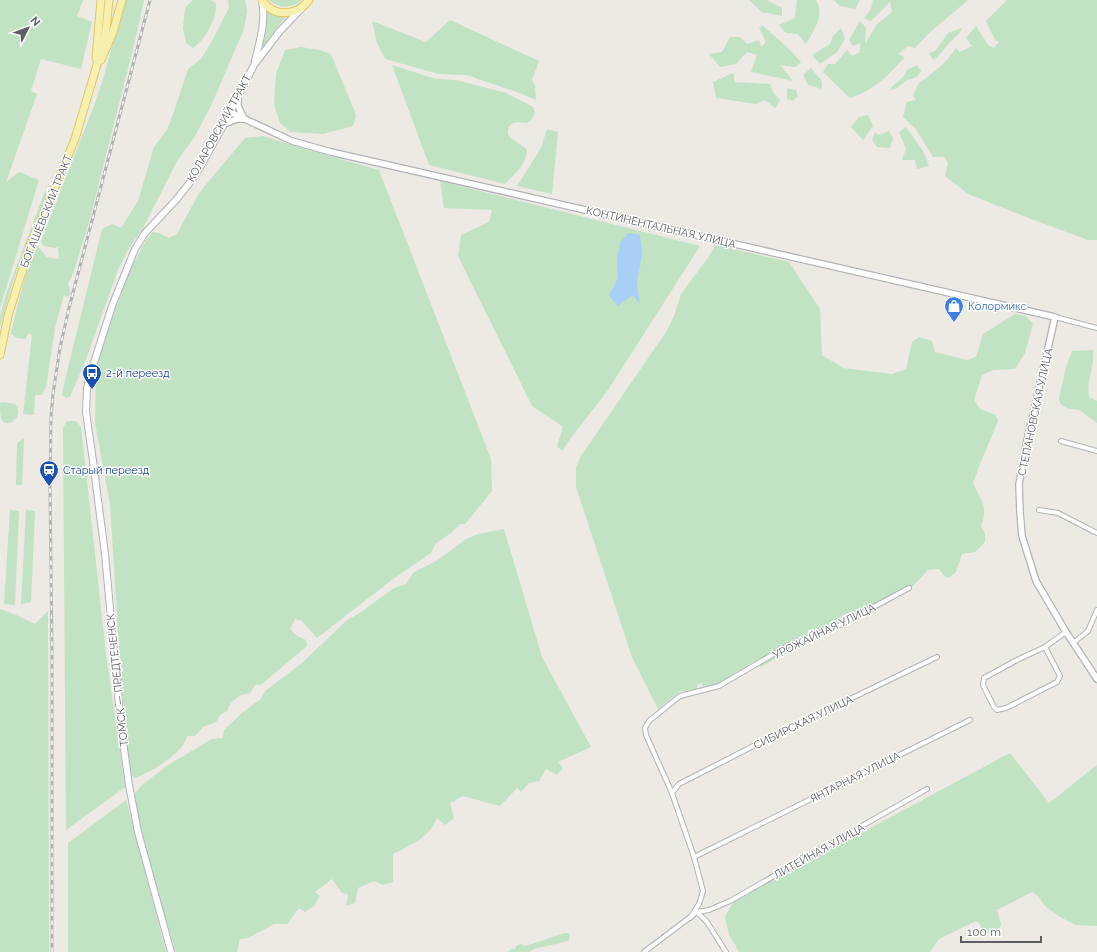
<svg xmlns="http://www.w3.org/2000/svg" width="1097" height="952" viewBox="0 0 1097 952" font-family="Raleway,sans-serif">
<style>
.green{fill:#c1e2c3}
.water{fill:#a8d0f7}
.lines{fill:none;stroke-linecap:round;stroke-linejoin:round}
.minor-casing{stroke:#b0b3b7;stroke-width:6}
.tertiary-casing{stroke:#b0b3b7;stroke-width:8}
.secondary-casing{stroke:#afb2b7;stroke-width:8}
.primary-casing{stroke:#e4c664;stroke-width:9}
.minor{stroke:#fff;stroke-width:4}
.tertiary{stroke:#fff;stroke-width:5.5}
.secondary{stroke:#fff;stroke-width:6}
.primary{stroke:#f7efad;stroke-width:7}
.rail-casing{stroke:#b1b2b2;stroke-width:3}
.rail{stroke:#fff;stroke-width:1.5;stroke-dasharray:4.5;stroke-linecap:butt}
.labels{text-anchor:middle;stroke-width:3;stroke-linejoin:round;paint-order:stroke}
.street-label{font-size:11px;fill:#5b5e62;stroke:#fff}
.shop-label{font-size:11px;fill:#366cbe;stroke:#fff;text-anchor:start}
.transit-label{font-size:11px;fill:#164399;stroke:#fff;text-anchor:start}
</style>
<rect width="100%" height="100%" fill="#eceae3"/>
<g class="green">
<polygon points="0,0 83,0 77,16 92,22 81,69 41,59 31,91 37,94 6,182 19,172 39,180 0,308"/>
<path d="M125,0H144L136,37L89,222L72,277L68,283L71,294L67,297L64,295L63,298L55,328L46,387L42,395H35L34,415L23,414L32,335L28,333L26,339L17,338L11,334C18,304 24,274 37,245L47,257L59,259L58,247L55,248L44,246L41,241L94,106L103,79Z"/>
<path d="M193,0H210L216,3C217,19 205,39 193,48L186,43L183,28L185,8Z"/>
<polygon points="228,0 245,0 247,11 244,29 210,108 195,136 177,161 143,228 129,248 118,270 85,362 70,397 66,398 62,395 65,380 102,229 112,224 121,228 138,201 154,147 167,130 173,114 188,69 201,59 212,41 229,8"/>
<path d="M269,0H302C292,9 279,9 269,0Z"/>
<polygon points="749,0 767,0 782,8 782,16 762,12"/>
<path d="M797,0H816C825,15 814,31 806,44L798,34L786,33L779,25L795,18Z"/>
<polygon points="834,0 860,0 855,9 840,6"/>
<path d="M873,0H968L929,33L915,48L908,46L898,54L905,57C887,76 876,89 850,98L823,72L828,64H835L847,50L852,56L860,52V43L853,46L849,40L860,21L866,28L865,44L877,24L892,12L890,2L871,21L864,18L871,9Z"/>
<polygon points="1007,0 1097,0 1097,240 1088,240 1026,217 968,194 945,176 948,163 944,157 933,157 915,128 903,117 907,102 916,100 913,96 918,84 940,67 948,59 956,48 960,52 972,46 966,38 976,26 988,45 994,48 999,42 995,40 986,21"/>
<polygon points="265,10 275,15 286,17 272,34 258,56"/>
<polygon points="450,20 539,61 532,80 535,86 536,100 517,92 466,75 439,74 385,59 377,43 372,21 426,42"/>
<polygon points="763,26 786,46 801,62 796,67 780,65 793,81 751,72 757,55 747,52 736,64 720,67 709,54 722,52 730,37 740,37 747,44 759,40 761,47 766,42 759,27"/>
<polygon points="841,28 845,39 837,52 820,64 812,55 830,44 833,36"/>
<path d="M962,28C960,34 956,36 952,40C945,47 941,54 934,60L929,54L936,50L948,33Z"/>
<polygon points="301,47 319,50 331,54 356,115 353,126 323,134 291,132 280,123 274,105 276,74 285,50"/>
<path d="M392,65L436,79L456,80L506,93L533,107L535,113L532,119L527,123C519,122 510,120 508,130C508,132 508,135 509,136C511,140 522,144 527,150C527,164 514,174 505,184L429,165Z"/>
<path d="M917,65L921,71L917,77L907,80L897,88L889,91C895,81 902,82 907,70Z"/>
<polygon points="811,68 822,81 822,89 808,85 803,75"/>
<polygon points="733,73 735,82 770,84 773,92 780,100 775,108 765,100 756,104 716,98 713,82"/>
<polygon points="787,88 796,90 798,96 793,101 787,99"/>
<polygon points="868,115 873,126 863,140 851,127 859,117"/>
<polygon points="906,127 923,151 929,166 917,169 915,160 902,160 906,149 899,132"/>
<polygon points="547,129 558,132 552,194 517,186 541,148"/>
<polygon points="889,131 893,138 890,148 877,147 872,140 875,132 879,135"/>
<path d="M263,136L298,147L379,170L491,459L492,491L465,524H460L451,533L436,543L431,553L393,579L317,638L302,621L295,619L290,629L297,636L306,640L307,646L262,684L255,685L250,693C238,695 231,700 227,711L221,714L216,722L203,727L195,736H187C184,753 151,772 135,778L131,774L124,727L110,504L95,423L96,368L102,347L129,272L146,240L153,232L159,233L169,238L177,234L199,193L245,138Z"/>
<polygon points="440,181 700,246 608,390 570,439 562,451 557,446 563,427 532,406 458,256 461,235 489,222 492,210 444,208"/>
<polygon points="45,191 47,191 48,194 14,278 0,327 0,316 6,294"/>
<path d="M716,245L789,262L820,309L822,355L843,368L892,374L906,369L912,342L919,337L932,341L935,352L967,360L976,357L983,334L1015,314L1026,316L1033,324L1025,353L1015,369L993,370L982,375L974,400L980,409L996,415L998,421L980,464L973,483C981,501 989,507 981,526L985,534V542L975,552L962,554L956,572L949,578L944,576L939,569L928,570L912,587L895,595L861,616L851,617L846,614C837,618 837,623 830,630C823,637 810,641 800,642L796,646L761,667L753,662L733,674L731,680L718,689L712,688L706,690L701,683L697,685V690L692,697L685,691H680L658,709L632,657L576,487V467L581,456L666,332L674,316L681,294L707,259Z"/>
<path d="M1093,350C1095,366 1086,380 1089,397L1097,401V423L1079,410L1066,408L1060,403L1059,398L1066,367L1072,351Z"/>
<path d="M2,402L15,404C26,417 5,431 1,418C0,414 0,408 0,403Z"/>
<polygon points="67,421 76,421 81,427 106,654 125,787 66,830 63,428"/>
<polygon points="24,438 22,485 16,485 17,443"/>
<polygon points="10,510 19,511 15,605 4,604"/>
<polygon points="26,510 35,511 31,602 21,604"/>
<path d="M504,529L542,657L591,747L558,762L563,768L557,775L546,769L539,781L529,783L521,792L517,788L500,806L463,796L450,803L454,818L445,825L437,818C429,838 412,844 393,854V882L383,885L374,881L358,888L355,903L346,906L348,894L342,893L332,879L315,892L320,896L314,906L305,912L299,908L287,924H274L248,938L240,939L237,952H176L150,867L134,795L142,785L168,765L212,739L223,738L224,730L243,712L261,699L265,691L301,664L346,621L361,612L394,588L406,584L414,572L438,560L466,539L478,534Z"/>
<polygon points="0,609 14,614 35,624 48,611 49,952 0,952"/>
<polygon points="1010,753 1049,803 1097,765 1097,926 1076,925 1060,917 1045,906 1038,896 1032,892 997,910 1001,924 999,931 992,934 983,932 980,924 976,921 939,939 930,952 739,952 729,935 725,917 734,901"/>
<polygon points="126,800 166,952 68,952 68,843"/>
<path d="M564,933H569C570,936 570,938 568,941L534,949L529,952H507L511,949H515L516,946L521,944L526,946Z"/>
</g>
<polygon class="water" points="628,233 640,235 642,254 637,283 640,304 632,295 618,306 609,296 618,278 617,260 620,243"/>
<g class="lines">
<defs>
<g id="minor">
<polyline points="1055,317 1097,328"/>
<polyline points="1061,441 1097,451"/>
<polyline points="1039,510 1058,513 1097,533"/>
<polyline points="1073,643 1088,631 1097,610"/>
<polygon points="1045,647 1060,676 1057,682 1006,708 997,710 994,707 983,685 984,678 1019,659"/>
<polyline points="1045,647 1066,632"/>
<polyline points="672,793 679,784 767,739 937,657"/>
<polyline points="694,857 672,793 646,735 645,728 649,721 680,696 719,686 789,645 838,626 909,588"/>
<polyline points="697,912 707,922 726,952"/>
<polyline points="690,918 699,904 703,891 694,857 970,720"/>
<polyline points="644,952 697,912 709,910 730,901 927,789"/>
</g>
<g id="tertiary">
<polyline points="238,97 238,106 244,119"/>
<polyline points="230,112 292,141 331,152 1055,317 1027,441 1019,484 1020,512 1022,536 1036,581 1066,632 1097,679"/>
<polyline points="224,124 237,119 242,119"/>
</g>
<g id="secondary">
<path d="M255,61C260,40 266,22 262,0"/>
<polyline points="171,952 138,832 129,785 121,727 105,554 93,461 86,412 87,388 91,372 112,306 135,249 145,233 176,200 188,185 199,169 224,124 254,65 280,31 302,8"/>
</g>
<g id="primary">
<path d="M262,0C274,18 297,16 309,0"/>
<polyline points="96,58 101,0"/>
<polyline points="101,60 113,32 122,0"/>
<polyline points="0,355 8,316 17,287 30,247 75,139 104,41 106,29 109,0"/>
</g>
</defs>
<use href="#minor" class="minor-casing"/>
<use href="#tertiary" class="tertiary-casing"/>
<use href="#secondary" class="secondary-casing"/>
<use href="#primary" class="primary-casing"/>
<use href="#minor" class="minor"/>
<use href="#tertiary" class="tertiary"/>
<use href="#secondary" class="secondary"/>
<use href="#primary" class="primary"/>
<defs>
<polyline id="rail" points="52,952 52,653 50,487 51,417 53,394 60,348 69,308 150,0"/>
</defs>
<use href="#rail" class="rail-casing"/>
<use href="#rail" class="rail"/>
</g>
<defs>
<symbol id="shop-pin" viewBox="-11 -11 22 30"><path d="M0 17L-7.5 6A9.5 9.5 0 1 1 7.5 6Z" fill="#3f7fe0" stroke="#fff"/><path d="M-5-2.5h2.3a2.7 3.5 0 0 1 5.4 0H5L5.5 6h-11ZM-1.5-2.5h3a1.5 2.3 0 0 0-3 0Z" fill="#fff"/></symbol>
<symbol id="bus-pin" viewBox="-11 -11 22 30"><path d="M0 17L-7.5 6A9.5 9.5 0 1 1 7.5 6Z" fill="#1a4fb4" stroke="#fff"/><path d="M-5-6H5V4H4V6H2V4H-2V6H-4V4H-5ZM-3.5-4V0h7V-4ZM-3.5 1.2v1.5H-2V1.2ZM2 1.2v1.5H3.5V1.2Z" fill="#fff"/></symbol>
<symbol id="station-pin" viewBox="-11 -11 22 30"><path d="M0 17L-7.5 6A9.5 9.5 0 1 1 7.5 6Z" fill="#1a4fb4" stroke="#fff"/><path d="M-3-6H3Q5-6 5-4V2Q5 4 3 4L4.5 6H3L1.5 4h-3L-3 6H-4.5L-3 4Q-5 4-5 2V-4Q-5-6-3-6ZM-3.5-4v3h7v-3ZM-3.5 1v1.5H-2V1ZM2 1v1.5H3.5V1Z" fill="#fff"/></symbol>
</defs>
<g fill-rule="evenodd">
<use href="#shop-pin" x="943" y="295" width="22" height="30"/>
<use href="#bus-pin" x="81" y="362" width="22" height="30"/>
<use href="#station-pin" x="38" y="459" width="22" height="30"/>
</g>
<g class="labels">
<g class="street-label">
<text transform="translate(219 128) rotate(-61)" y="4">КОЛАРОВСКИЙ ТРАКТ</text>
<text transform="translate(46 211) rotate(-68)" y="4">БОГАШЁВСКИЙ ТРАКТ</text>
<text transform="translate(661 227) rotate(13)" y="4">КОНТИНЕНТАЛЬНАЯ УЛИЦА</text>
<text transform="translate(1035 412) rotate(-78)" y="4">СТЕПАНОВСКАЯ УЛИЦА</text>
<text transform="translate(824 631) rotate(-26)" y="4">УРОЖАЙНАЯ УЛИЦА</text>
<text transform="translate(117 680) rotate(-96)" y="4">ТОМСК — ПРЕДТЕЧЕНСК</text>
<text transform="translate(803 722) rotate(-26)" y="4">СИБИРСКАЯ УЛИЦА</text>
<text transform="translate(855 777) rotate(-27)" y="4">ЯНТАРНАЯ УЛИЦА</text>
<text transform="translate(819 851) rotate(-29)" y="4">ЛИТЕЙНАЯ УЛИЦА</text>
</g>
<g class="shop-label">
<text x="968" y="310">Колормикс</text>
</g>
<g class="transit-label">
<text x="106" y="377">2-й переезд</text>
<text x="63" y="474">Старый переезд</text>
</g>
</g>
<g transform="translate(28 28) rotate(48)" stroke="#ffffff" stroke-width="3" paint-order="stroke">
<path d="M0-3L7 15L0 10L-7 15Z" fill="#5b5e62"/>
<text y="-6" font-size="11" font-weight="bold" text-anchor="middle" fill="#5b5e62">N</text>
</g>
<path d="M961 936v6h80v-6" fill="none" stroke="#5b5e62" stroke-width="2"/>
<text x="967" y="936" font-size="12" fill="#5b5e62" stroke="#ffffff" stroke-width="3" paint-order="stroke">100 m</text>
</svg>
